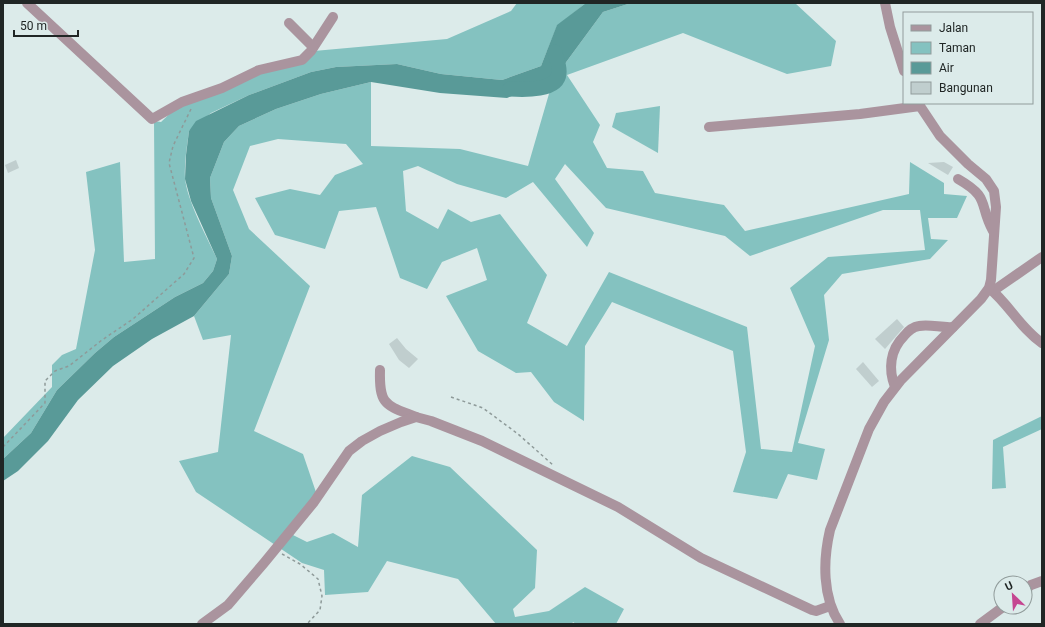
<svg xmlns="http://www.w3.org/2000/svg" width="1045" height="627" viewBox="0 0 1045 627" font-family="Roboto,sans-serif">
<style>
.green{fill:#84c2c0;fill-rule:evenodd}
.water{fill:#599a98}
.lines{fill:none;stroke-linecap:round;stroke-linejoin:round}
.river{stroke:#599a98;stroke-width:15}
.building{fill:#c0cece}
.path{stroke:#8e9a99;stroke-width:1.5;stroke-dasharray:3 3;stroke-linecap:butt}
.minor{stroke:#aa949e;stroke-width:10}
</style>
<rect width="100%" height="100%" fill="#dcebea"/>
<g class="green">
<path d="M517,3H586L557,26L541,66L502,80L441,74L397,64L336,67L311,72L249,95L211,113L189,131C187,146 184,163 185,178C187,201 207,237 217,259L213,271L203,283L175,297L114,337L95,353L57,390L31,433L3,459V438L52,387V365L62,355L76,349L95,250L86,172L120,162L124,262L155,259L154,121L161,122L179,105L314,51L447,39L511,11Z"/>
<path d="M631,3H795L836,41L831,66L787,74L683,33L567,75L600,125L593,142L607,168L643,171L655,193L724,205L745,231L909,194L910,162L944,183V194L967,196L957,218H928L931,239L948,240L930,259L842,274L824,295L829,340L798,443L825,449L817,480L788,474L777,499L733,492L746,452L733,351L612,302L585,346L584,421L554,402L531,372L516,373L478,351L446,296L487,280L477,248L442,262L427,289L400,278L376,207L339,211L325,249L275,235L255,198L290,189L320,195L335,175L363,164L346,144L278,139L250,146L233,190L249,229L310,286L254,431L303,454L319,501L293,535L307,542L333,533L358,547L362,495L412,456L450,467L537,550L535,588L513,609L515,617L549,611L585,587L624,609L616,624H576L573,622L572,624H496L458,579L387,561L368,592L325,595L324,570L302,563L196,492L179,461L218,452L231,335L203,340L194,316L229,274L232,256L211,198L210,178L224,142L239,126L276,109L321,94L371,82V146L460,149L528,166L553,80L603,12ZM565,164L606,208L725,236L750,256L883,210H920L925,250L828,257L790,288L815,346L792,452L761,449L747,327L609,272L567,346L527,323L547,275L500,214L471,222L448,209L438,229L406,211L403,171L418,166L457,184L506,198L533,182L587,247L594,233L555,179Z"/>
<polygon points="660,106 658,153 612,127 616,113"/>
<polygon points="1042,416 1042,429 1003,447 1006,488 992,489 993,440"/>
</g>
<polygon class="water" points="586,3 631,3 603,12 553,80 507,98 440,93 371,82 321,94 276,109 239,126 224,142 210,178 211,198 232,256 229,274 194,316 152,339 113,366 78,400 48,441 18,471 3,481 3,459 31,433 57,390 95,353 114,337 175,297 203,283 213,271 217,259 191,201 185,179 186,155 189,131 196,121 249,95 311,72 336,67 397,64 441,74 502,80 541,66 557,25"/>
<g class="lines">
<path class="river" d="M510,89C524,90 558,91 559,73C560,66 556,59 555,52"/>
</g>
<g class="building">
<polygon points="16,160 19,168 8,173 5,165"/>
<polygon points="944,162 953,167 948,175 928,163"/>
<polygon points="897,319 904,327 885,349 875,339"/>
<polygon points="397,338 406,349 418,359 409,368 399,360 389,344"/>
<polygon points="863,362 879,381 872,387 856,369"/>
</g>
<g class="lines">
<g class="path">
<polyline points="451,397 483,408 518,434 553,465"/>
<polyline points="3,447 45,403 45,381 55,371 69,366 102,340 133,319 184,274 194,258 169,163 173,146 191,109"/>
<polyline points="282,554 300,564 318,579 322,596 320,610 307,624"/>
</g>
<g class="minor">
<polyline points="27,3 152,119 182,102 222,88 259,70 302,60 311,51 333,17"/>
<polyline points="885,3 890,27 904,71"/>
<polyline points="289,23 313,47"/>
<polyline points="709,127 860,114 920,106"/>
<path d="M958,179C991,198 978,203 993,231"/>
<path d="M989,288C1009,304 1020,328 1042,343"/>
<polyline points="993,291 1042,257"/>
<path d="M380,370C379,406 386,405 416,417"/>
<path d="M895,387C888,369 890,350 904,336C908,331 912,327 919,326C930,324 942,328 953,327"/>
<polyline points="1025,590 1031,585 1042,581"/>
<polyline points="202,624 228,605 264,563 314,502 349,451 362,441 380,431 401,422 416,417 431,421 482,441 618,507 701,558 812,610 816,611 830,606"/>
<path d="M840,624C822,597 823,560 830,530L869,429L884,402L901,380L981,299L989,288L991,280L996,207L994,191L986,179L968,164L940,136L918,103"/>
<polyline points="980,624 1003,607"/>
</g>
</g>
<rect width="1045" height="627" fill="none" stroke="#202625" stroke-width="8"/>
<rect x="903" y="12" width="130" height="92" fill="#dcebea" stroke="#919c9b"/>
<rect x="911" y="25" width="20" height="6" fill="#aa949e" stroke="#919c9b"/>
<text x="939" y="32" font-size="12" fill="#202625">Jalan</text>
<rect x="911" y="42" width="20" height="12" fill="#84c2c0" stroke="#919c9b"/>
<text x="939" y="52" font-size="12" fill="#202625">Taman</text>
<rect x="911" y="62" width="20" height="12" fill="#599a98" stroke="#919c9b"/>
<text x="939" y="72" font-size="12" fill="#202625">Air</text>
<rect x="911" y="82" width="20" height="12" fill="#c0cece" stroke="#919c9b"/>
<text x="939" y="92" font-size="12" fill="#202625">Bangunan</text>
<g transform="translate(1013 595) rotate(335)"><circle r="19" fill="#dcebea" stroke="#919c9b"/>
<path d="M0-3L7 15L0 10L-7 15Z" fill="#c54691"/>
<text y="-6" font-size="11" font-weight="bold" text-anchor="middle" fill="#202625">U</text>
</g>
<path d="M14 30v6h64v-6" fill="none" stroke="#202625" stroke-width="2"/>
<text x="20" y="30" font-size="12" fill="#202625" stroke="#dcebea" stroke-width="3" paint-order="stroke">50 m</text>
</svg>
